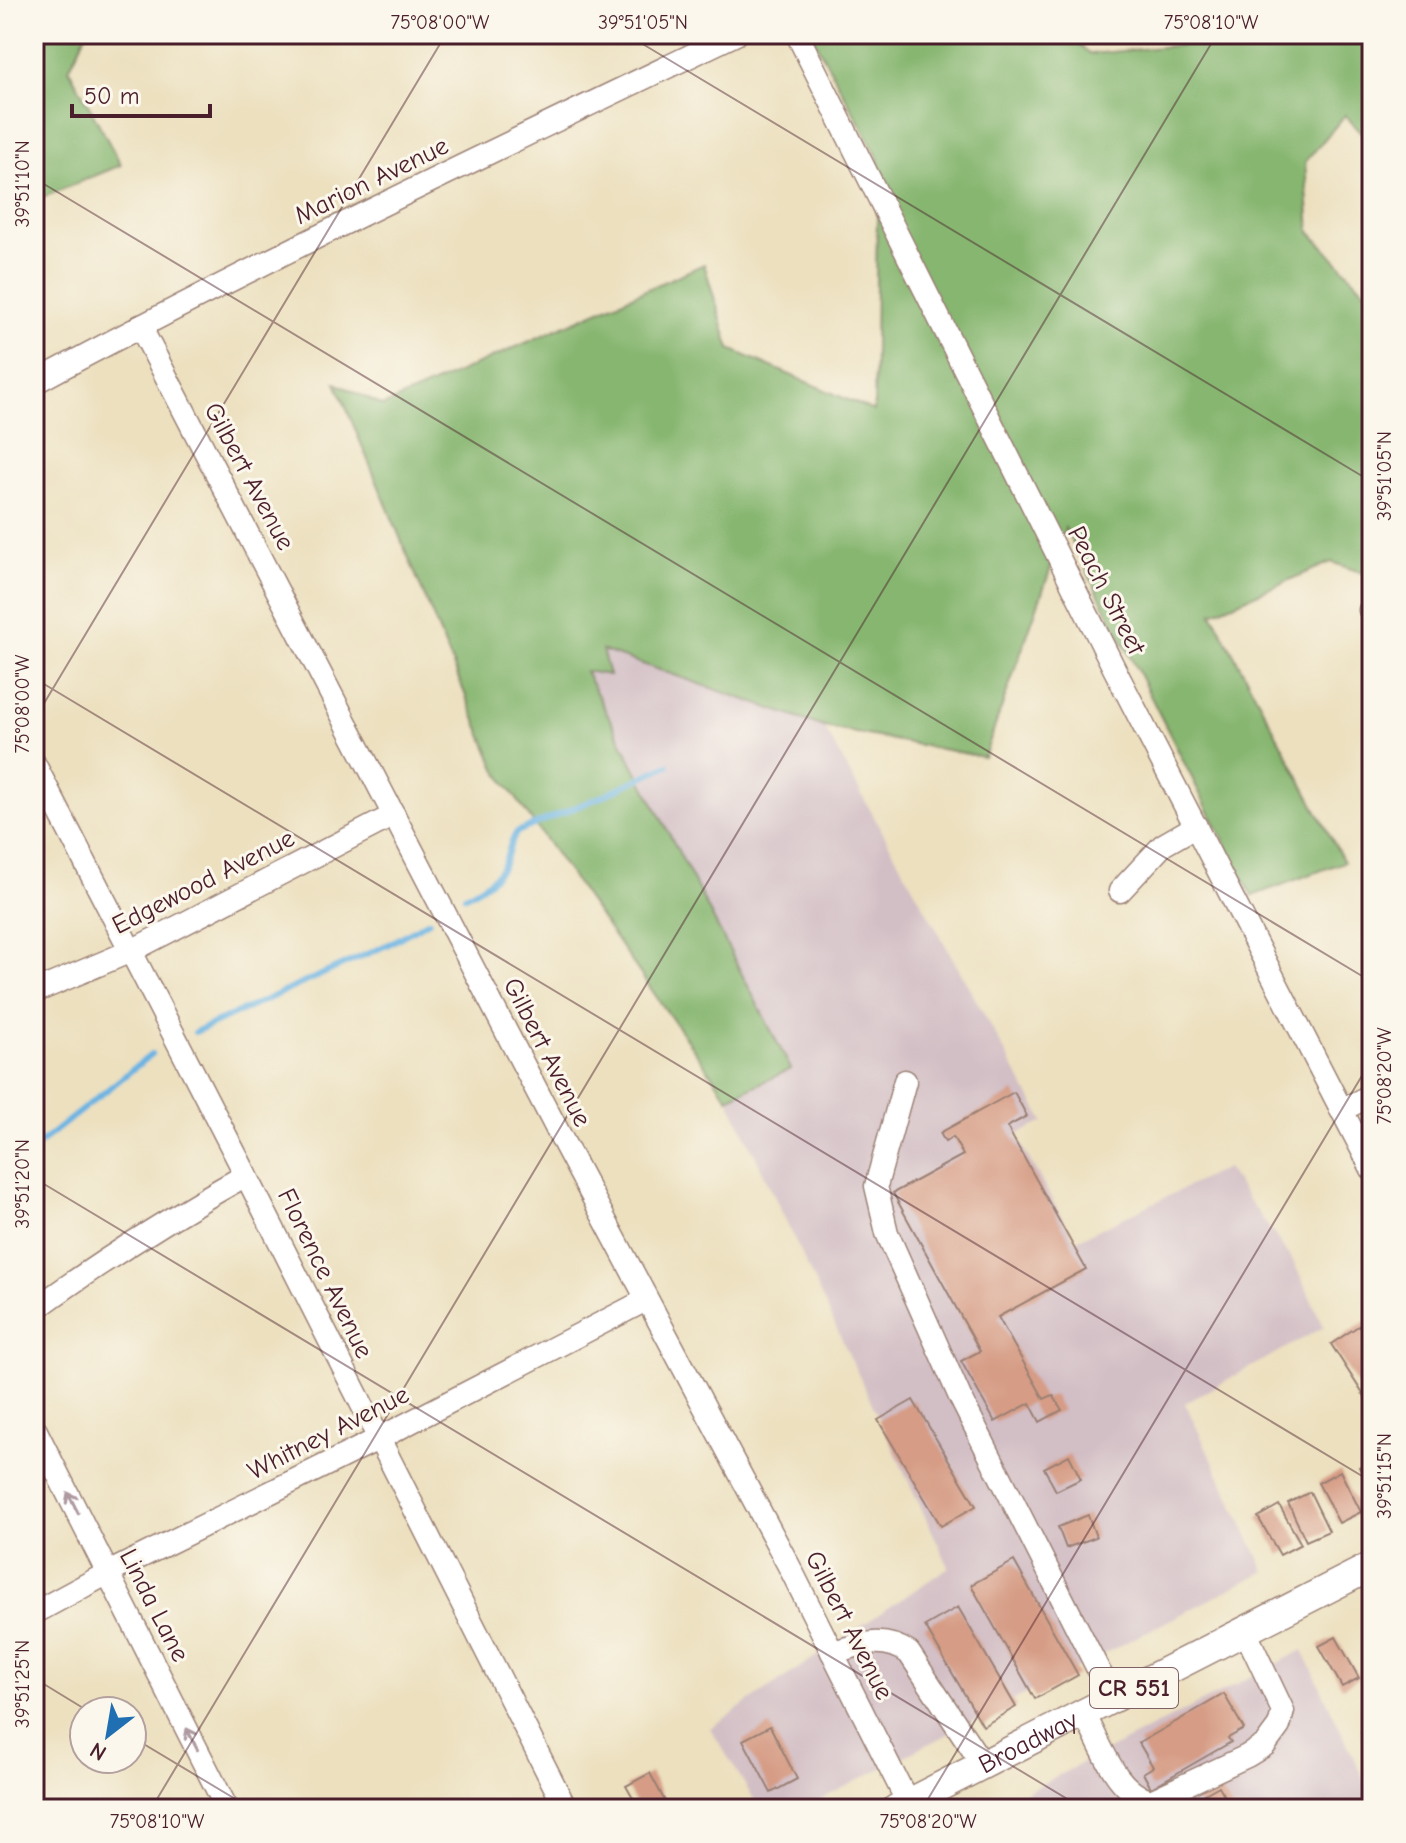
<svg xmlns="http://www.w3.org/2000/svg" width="1406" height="1843" viewBox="0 0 1406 1843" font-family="'Comic Neue',sans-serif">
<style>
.industrial{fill:#d2bec5}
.forest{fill:#86b670;stroke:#686a4e;stroke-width:2}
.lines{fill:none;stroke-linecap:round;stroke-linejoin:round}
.stream{stroke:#6ab3e2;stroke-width:6}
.building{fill:#d69c85}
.minor-casing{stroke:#9b8075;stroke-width:25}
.major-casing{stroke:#9b8075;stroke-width:31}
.minor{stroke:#fff;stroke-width:22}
.major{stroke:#fff;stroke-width:28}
.oneway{stroke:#ae9aa0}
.ticks{fill:none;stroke:#4a1f2b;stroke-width:2;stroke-opacity:0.45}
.labels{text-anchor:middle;stroke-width:6;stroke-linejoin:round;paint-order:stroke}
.shield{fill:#fbf7ec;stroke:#7f6065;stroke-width:2}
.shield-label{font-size:24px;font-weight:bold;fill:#4a1f2b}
.street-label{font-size:26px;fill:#4a1f2b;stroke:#fbf7ec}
.neatline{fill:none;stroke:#4a1f2b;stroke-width:3}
.ticks-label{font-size:20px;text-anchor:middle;fill:#4a1f2b}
</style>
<rect width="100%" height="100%" fill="#fbf7ec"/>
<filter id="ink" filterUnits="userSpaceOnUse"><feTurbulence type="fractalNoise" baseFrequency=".0125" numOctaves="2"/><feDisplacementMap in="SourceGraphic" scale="16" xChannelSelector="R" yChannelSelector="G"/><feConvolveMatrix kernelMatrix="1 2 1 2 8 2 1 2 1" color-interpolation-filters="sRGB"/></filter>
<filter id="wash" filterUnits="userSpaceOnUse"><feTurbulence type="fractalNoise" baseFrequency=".006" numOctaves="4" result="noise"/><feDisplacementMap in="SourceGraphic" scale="32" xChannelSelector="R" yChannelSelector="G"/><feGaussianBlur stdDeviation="1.8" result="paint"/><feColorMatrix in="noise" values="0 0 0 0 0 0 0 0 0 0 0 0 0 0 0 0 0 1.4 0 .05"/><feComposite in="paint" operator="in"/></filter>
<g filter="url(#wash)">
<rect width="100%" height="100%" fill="#ece0bf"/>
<g class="industrial">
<polygon points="602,650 824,727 1044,1122 1016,1135 1075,1241 1226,1168 1293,1261 1324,1327 1185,1403 1265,1571 802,1809 760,1809 710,1728 949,1567 728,1098 790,1069 584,670"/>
<polygon points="1303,1650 1372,1796 1372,1809 993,1809"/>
</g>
<g class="forest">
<polygon points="34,34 86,34 69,69 121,165 34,201"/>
<polygon points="811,34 1065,34 1091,54 1222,41 1225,34 1369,34 1372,144 1345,115 1305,162 1310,232 1367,293 1372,293 1372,576 1331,562 1212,613 1344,862 1252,896 1065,528 984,757 824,727 602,650 609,675 585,671 791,1069 728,1098 497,771 336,383 383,406 704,264 730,349 874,411 878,157"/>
</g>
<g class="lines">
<g class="stream">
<path d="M465,896C484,886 500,877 507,856C510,846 511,840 517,832L607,794L668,765"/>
<polyline points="195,1032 389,944 429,921"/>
<polyline points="34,1148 152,1054"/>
</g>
</g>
<g id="blocks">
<g class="building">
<polygon points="1014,1092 1027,1116 1007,1127 1086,1269 998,1317 1044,1399 1053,1395 1062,1410 1040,1422 1030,1403 995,1422 961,1361 980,1351 893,1193 963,1155 953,1137 945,1142 940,1133"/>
<polygon points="1372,1317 1372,1408 1331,1344"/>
<polygon points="913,1400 976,1506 941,1526 878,1420"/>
<polygon points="1069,1455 1081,1479 1056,1491 1044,1468"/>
<polygon points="1372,1460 1372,1491 1359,1467"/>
<polygon points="1340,1471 1361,1512 1339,1523 1318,1483"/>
<polygon points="1310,1492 1329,1531 1306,1541 1288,1503"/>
<polygon points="1279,1505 1301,1544 1280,1555 1258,1517"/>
<polygon points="1088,1515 1096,1537 1066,1548 1058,1527"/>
<polygon points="1014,1561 1078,1675 1035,1699 971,1585"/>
<polygon points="958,1607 1016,1707 983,1726 925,1626"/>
<polygon points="1336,1637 1359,1678 1342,1687 1319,1646"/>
<polygon points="1224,1694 1244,1729 1228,1738 1231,1742 1151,1788 1143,1773 1153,1767 1139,1743"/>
<polygon points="770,1726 797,1779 771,1793 743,1740"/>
<polygon points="1372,1727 1372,1754 1361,1732"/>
<polygon points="650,1773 669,1809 639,1809 626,1786"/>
<polygon points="1219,1786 1232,1809 1202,1809 1196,1799"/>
</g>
</g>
</g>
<g filter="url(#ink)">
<use href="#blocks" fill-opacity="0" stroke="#9b8075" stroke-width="2"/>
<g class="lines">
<defs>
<g id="minor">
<polyline points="797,34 1115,670 1372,1169"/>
<polyline points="140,326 564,1143 789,1566 908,1803"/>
<path d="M34,383C264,259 501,147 736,34"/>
<polyline points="1370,610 1372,613"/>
<polyline points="34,763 246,1175 566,1809"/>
<polyline points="1120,891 1163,845 1196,826"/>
<polyline points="34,992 131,951 394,815"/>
<polyline points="905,1081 876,1186 887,1233 960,1397 1100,1673 1115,1698"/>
<polyline points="1341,1110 1372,1095"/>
<path d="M34,1310C104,1259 171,1217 246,1175"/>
<polyline points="34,1427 227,1809"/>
<polyline points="34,1613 108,1573 378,1439 646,1300"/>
<path d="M832,1652C861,1645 882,1635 909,1653L983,1765"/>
<path d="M1084,1714C1101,1744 1115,1792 1151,1801L1247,1756L1265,1745L1279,1726L1283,1711L1245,1631"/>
</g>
<g id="major">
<path id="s1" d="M896,1809L1372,1566"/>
</g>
</defs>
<use href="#minor" class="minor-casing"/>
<use href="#major" class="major-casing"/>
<use href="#minor" class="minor"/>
<use href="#major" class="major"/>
</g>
<defs><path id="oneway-shaft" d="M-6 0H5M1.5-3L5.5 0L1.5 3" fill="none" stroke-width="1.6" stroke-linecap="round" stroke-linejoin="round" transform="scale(2)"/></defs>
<g class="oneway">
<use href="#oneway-shaft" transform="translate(73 1503) rotate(-117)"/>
<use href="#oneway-shaft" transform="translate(192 1739) rotate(-117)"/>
</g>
</g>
<path class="ticks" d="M626,34L1372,482M34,178L1372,982M34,678L1372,1482M34,720L446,34M34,1178L1084,1809M34,1678L88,1711M132,1737L252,1809M151,1809L1217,34M922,1809L1372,1059"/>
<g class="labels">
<rect class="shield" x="1090" y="1668" width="88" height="40" rx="6"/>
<g class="shield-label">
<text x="1134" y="1696">CR 551</text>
</g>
<g class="street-label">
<text transform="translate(371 180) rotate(-26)" y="9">Marion Avenue</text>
<text transform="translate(250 476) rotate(62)" y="9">Gilbert Avenue</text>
<text transform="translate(1107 590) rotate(63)" y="9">Peach Street</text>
<text transform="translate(203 881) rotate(-27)" y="9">Edgewood Avenue</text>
<text transform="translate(548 1052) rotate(63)" y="9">Gilbert Avenue</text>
<text transform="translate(326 1273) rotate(64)" y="9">Florence Avenue</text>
<text transform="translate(328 1432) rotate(-27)" y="9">Whitney Avenue</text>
<text transform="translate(155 1605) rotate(63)" y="9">Linda Lane</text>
<text transform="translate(850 1625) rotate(63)" y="9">Gilbert Avenue</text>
<text dy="9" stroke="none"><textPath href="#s1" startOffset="148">Broadway</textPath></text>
</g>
</g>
<rect width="1406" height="1843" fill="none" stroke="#fbf7ec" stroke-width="88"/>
<g transform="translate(108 1735) rotate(211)"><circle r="38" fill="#fbf7ec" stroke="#b4a19f" stroke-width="2"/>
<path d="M0-6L14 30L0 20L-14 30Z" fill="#1f6fb2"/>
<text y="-12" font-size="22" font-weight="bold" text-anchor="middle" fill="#4a1f2b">N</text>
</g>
<path d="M72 104v12h138v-12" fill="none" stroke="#4a1f2b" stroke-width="4"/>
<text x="84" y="104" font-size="24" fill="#4a1f2b" stroke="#fbf7ec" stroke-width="6" paint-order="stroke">50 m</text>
<rect x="44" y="44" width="1318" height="1755" class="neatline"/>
<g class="ticks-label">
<text x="440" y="29">75°08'00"W</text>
<text x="643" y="29">39°51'05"N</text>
<text x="1211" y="29">75°08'10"W</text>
<text transform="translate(22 184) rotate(-90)" y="7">39°51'10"N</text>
<text transform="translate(1384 476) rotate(-90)" y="7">39°51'05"N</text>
<text transform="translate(22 704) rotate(-90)" y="7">75°08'00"W</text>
<text transform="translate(1384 1076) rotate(-90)" y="7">75°08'20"W</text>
<text transform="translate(22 1184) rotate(-90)" y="7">39°51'20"N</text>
<text transform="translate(1384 1476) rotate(-90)" y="7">39°51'15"N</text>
<text transform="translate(22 1684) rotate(-90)" y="7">39°51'25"N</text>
<text x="157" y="1828">75°08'10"W</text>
<text x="928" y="1828">75°08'20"W</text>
</g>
</svg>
